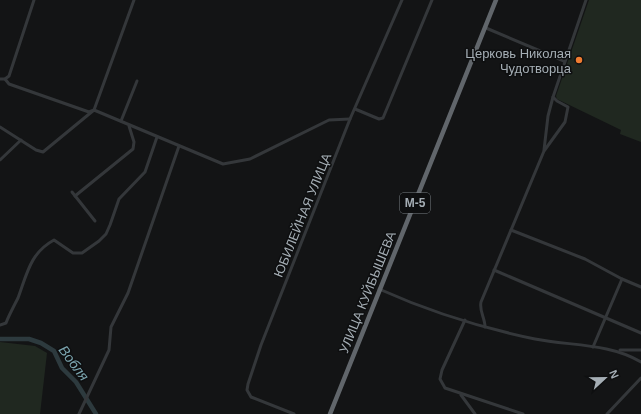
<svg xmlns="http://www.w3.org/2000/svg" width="641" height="414" viewBox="0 0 641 414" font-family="Helvetica,sans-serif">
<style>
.green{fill:#202820}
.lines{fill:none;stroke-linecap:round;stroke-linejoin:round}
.river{stroke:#2d3a3e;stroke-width:4.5}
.minor{stroke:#34373a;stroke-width:3}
.highway{stroke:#61666b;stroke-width:4.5}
.poi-dot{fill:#ef7c31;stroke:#0e0f10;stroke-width:1.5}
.labels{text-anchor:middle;stroke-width:3;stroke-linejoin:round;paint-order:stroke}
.shield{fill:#0e0f10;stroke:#787e84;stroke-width:1}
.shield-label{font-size:12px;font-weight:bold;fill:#a5aeb5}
.poi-label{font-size:13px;fill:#a5aeb5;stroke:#0e0f10;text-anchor:end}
.street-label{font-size:13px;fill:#a5aeb5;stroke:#0e0f10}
.water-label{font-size:14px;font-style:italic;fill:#7ca6b0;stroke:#0e0f10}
</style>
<rect width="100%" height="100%" fill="#131415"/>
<g class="green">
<polygon points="589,0 641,0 641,142 620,134 621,130 557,99 556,96"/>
<polygon points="0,342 35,346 47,353 40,414 0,414"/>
</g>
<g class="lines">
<polyline class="river" points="0,339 29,339 41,343 54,351 62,368 76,382 96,414"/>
<g class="minor">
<polyline points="486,28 564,61"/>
<polyline points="0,79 5,79 9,76 34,0"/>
<polyline points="5,79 9,84 89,112 94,110 134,0"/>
<polyline points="355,109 379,119 383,118 432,0"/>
<polyline points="121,121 137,81"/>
<polyline points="0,127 36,150 43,152 94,110 223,164 250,159 329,120 350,119"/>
<polyline points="544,150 548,116 553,97 586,0"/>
<polyline points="0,160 21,140"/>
<polyline points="72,192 95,221"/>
<polyline points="75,196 133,149 134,142 129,126"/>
<polyline points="511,230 585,259 622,279 593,347"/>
<polyline points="494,270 641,333"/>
<polyline points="622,279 641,287"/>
<path d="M379,289C428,311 482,328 535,339C570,346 610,343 641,362"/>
<polyline points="465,320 442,370 440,379 445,388 523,414"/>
<path d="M0,325L6,323C9,315 14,306 18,298C27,274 30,253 54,240L73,253H82L99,241L106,234L110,225L119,199L145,172L157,137"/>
<path d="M485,327C485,318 479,311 481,302L544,151L565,122L568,107L557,101L553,97"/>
<polyline points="620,350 641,350"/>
<polyline points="461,395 475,414"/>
<polyline points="79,414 109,350 111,327 128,293 179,146"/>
<polyline points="294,414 251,397 247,390 248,384 261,345 350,119 402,0"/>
<polyline points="607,414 641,378"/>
</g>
<polyline class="highway" points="330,414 496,0"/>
</g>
<circle class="poi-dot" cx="579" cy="60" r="4"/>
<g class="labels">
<rect class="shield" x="400" y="193" width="30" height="20" rx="3"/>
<g class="shield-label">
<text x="415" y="207">М-5</text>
</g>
<g class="poi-label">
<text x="571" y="58">Церковь Николая<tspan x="571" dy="15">Чудотворца</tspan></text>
</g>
<g class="street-label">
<text transform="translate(302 215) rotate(-68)" y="5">ЮБИЛЕЙНАЯ УЛИЦА</text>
<text transform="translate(367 292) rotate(-68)" y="5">УЛИЦА КУЙБЫШЕВА</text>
</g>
<g class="water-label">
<text transform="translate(74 363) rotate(53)" y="5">Вобля</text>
</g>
</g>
<g transform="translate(605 378) rotate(68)" stroke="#0e0f10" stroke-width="3" paint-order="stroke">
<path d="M0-3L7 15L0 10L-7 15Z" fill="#a5aeb5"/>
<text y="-6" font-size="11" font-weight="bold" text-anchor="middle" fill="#a5aeb5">N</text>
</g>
</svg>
